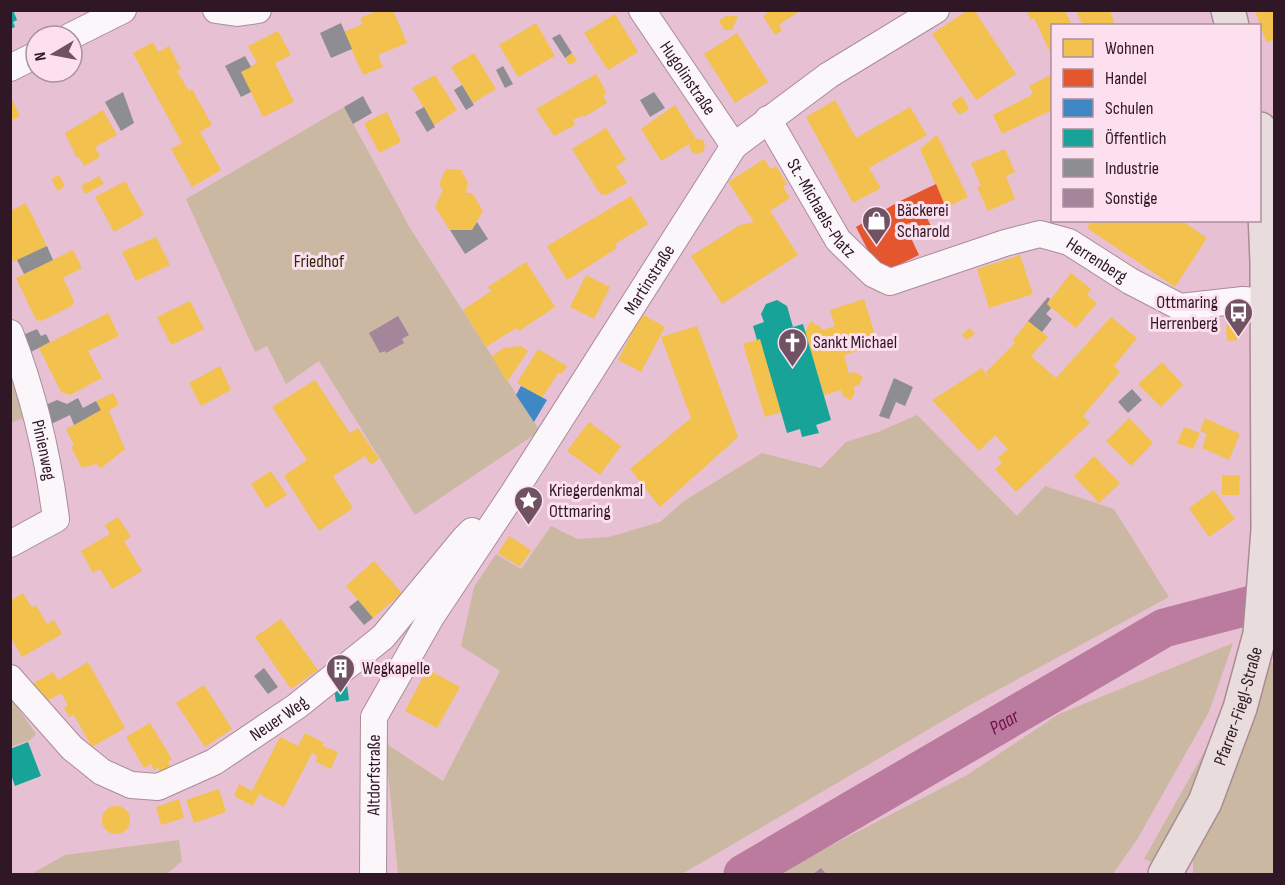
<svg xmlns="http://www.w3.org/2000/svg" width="1285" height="885" viewBox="0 0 1285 885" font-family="'Sofia Sans Condensed',sans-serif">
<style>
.green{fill:#cbb8a2}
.homes{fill:#f2c14e}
.shops{fill:#e4572e}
.schools{fill:#3f88c5}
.public{fill:#17a398}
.industry{fill:#8d8d92}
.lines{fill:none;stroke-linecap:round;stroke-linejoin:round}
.river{stroke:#bb7b9e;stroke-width:39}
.building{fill:#a3869a}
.minor-casing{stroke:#a98b9b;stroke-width:28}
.major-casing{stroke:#a98c92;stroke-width:36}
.minor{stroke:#fbf6f9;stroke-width:26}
.major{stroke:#e8dddc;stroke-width:33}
.labels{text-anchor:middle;stroke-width:6;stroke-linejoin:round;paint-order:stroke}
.street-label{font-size:18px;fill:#301725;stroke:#fde0ef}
.poi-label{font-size:18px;fill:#301725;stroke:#fde0ef;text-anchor:start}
.park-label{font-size:18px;fill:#2e2c04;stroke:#fde0ef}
.water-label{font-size:20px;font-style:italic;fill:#6f0f4e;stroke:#fde0ef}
</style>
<rect width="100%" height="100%" fill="#e7c0d4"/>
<g class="green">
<polygon points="344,107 410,228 540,431 415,515 319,361 286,384 267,346 255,352 186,199"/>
<polygon points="10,364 25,417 11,423 10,423"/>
<polygon points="917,415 1017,516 1045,486 1114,509 1169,597 970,705 682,874 398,874 385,743 443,781 500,671 461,646 474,587 496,554 521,569 551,526 577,539 609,537 660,522 684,501 762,453 821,468 846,442 878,432"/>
<polygon points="1233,643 1209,712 1138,838 1113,874 776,874 967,775 1059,714"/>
<polygon points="1271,662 1274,664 1274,874 1193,874 1193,857"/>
<polygon points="10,696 36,734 30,740 11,747"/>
<polygon points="1229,708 1159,865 1144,859"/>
<polygon points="179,840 182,861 167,874 31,874 65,855"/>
</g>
<g class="homes">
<polygon points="379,10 393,10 407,43 378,55 383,67 363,75 344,32 363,24 360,18"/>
<polygon points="770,10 801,10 779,25 782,30 775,35 763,16"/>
<polygon points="968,10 974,10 1016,74 976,100 932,34"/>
<polygon points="1026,10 1065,10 1072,26 1052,26 1052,56 1034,18 1031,20"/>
<polygon points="1076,10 1110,10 1115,26 1083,26"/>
<polygon points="1255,10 1274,10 1274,40 1266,42"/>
<polygon points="615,14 638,52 608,70 584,33"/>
<polygon points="726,16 738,16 732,30 724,30 719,21"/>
<polygon points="536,23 555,56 518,77 499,45"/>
<polygon points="278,31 291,55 275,63 294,102 263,117 241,72 257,63 248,46"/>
<polygon points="737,33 768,82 735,103 704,54"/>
<polygon points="153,42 158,52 169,46 181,69 177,71 189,91 192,89 212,125 200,132 221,170 192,187 171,149 182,143 133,53"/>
<polygon points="474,53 496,89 473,103 451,67"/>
<polygon points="572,53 577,61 569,65 565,58"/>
<polygon points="596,74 603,86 606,94 603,96 607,103 584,117 583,115 573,120 575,125 554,136 536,109"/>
<polygon points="1052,74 1052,110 1002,134 993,115 1033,94 1029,86"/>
<polygon points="435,75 457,110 434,125 412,88"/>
<polygon points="962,96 969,109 959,115 951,103"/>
<polygon points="835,100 856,138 910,107 927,135 869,168 881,188 853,203 806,117"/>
<polygon points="13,101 20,116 10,121 10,102"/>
<polygon points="675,105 696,139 703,140 705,146 703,152 697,154 692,152 689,146 691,143 661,161 641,129"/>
<polygon points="103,110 117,135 95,147 100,157 84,166 79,157 77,158 65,133"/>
<polygon points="387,112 401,142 379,153 364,123"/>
<polygon points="606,128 626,160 616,166 627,183 606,195 600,194 572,149"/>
<polygon points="937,135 968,197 946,208 920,149"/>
<polygon points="1005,149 1015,172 1006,176 1015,199 988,211 977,187 981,186 971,163"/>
<polygon points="764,159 771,169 776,166 787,184 783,187 790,198 770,211 798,255 722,304 691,256 740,225 754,222 728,182"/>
<polygon points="446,169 461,170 468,183 466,193 472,193 483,211 472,230 450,230 435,207 443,190 439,184"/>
<polygon points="59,175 65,186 58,191 51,179"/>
<polygon points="99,176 104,184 85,194 81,186"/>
<polygon points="125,181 144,215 114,232 95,197"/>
<polygon points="631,196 648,224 615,244 617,248 567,280 547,246"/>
<polygon points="26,203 47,246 14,262 10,255 10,211"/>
<polygon points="1092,220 1181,220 1207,238 1175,287 1087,228"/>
<polygon points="156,237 170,265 136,281 122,252"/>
<polygon points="73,250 82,268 63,278 74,301 72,306 41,321 36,320 16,278"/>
<polygon points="1020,255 1033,294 989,308 977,269"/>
<polygon points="526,262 555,307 519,331 516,328 486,347 463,310 491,291 488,287"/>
<polygon points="1071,273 1091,289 1087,295 1097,303 1076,328 1047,304"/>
<polygon points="586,275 610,287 594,319 570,307"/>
<polygon points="864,299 878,345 844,355 849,374 855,372 863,377 859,385 853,387 855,392 851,400 843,396 841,390 824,395 805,332 811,321 820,327 822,330 835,326 830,310"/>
<polygon points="190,301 204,329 171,345 157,317"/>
<polygon points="108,313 119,336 88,351 102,378 70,395 61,392 39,348"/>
<polygon points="642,314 665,327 641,372 618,360"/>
<polygon points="1111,317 1137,338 1114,366 1120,372 1083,416 1090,423 1016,492 995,469 1002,463 998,458 1008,449 995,435 979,451 932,400 982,368 991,382 986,372 1015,343 1013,340 1028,321 1048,337 1031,356 1056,378"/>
<polygon points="1237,324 1237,340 1227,341 1226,325"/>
<polygon points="697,326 738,437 660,507 630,469 691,418 661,337"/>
<polygon points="970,328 975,334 966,340 962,334"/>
<polygon points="760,339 782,412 765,417 743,344"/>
<polygon points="521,346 528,351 507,382 492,356 504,348"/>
<polygon points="538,349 567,366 562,374 558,373 542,398 517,383"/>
<polygon points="1162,362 1183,385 1161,407 1138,384"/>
<polygon points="220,366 231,390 201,406 189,383"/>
<polygon points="315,380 350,433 358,428 379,459 371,465 365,456 333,476 353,508 319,531 284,476 307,460 272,407"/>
<polygon points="113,393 119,404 109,411 125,449 101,468 96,464 82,468 71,447 74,445 66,429 101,410 96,401"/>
<polygon points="1129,418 1153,443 1131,466 1106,441"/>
<polygon points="1205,418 1240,434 1229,460 1202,448 1207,434 1200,431"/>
<polygon points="589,422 621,446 600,475 567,451"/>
<polygon points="1184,427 1200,433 1193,449 1177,443"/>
<polygon points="1094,456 1120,483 1099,503 1074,476"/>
<polygon points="271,471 287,495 266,508 251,484"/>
<polygon points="1222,475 1240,475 1239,495 1222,495"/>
<polygon points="1214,490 1235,519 1209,537 1189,508"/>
<polygon points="118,517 131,537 124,541 142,571 112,589 100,569 93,573 81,551 110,534 105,525"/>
<polygon points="509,536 531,550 520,567 498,553"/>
<polygon points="374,561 402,593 373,618 346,586"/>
<polygon points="23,593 32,608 36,605 47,624 54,620 62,634 22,657 10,636 10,601"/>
<polygon points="281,619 318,670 291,689 255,637"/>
<polygon points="88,662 125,728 92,747 74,715 69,717 64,708 68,705 61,693 42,704 29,686 53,672 58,680"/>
<polygon points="427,669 460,687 437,728 405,711"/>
<polygon points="204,685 232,729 205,747 176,703"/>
<polygon points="150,723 172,759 168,762 170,766 161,772 158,768 154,770 151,764 144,768 126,737"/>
<polygon points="305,733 324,743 322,746 338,752 331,769 316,762 317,755 312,753 284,807 259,794 253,806 234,796 239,784 252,791 280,737 298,746"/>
<polygon points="219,789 226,812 194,823 186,800"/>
<polygon points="179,799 184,818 161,825 156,807"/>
<circle cx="116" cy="820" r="14"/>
</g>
<polygon class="shops" points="936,184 946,208 927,218 931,226 916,234 909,223 905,225 919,255 884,272 876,266 856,227 898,202"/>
<polygon class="schools" points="521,386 547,400 534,422 516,395"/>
<g class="public">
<polygon points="10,10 13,10 17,20 13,22 15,27 10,29"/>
<polygon points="777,300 787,306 793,327 803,324 831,420 816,425 819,433 802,437 800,429 787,433 760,339 757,340 753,326 764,322 761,314 766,304"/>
<polygon points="347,685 349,700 336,702 334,688"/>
<polygon points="28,742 41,776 15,786 10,772 10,749"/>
</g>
<g class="industry">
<polygon points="341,23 352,49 331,58 320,33"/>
<polygon points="560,34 572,53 565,58 552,38"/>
<polygon points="245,56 251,67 241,72 251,92 241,97 225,66"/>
<polygon points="503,66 513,84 505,88 496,70"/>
<polygon points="462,85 474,105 466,110 454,90"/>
<polygon points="123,92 134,123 121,131 105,102"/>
<polygon points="654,92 665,108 650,117 640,100"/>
<polygon points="363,96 372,113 353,124 344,107"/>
<polygon points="424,107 435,127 427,132 415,112"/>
<polygon points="477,222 488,239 465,254 450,230 472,230"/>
<polygon points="47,246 53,260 24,274 17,260"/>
<polygon points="1048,297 1050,299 1047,304 1051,308 1046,314 1052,319 1042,332 1028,321"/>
<polygon points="37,329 41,336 46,334 50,342 29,353 23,335"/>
<polygon points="894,378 913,387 905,406 896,402 889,419 879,416"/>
<polygon points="1132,389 1142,400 1128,413 1118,402"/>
<polygon points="78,398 83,408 96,401 101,410 74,425 70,415 49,425 43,406 57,400 67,404"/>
<polygon points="358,600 373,618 364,625 349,607"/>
<polygon points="264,668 278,687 268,694 254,676"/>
</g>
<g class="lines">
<path class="river" id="s1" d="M743,874L1164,628L1274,599"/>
</g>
<g class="building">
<polygon points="398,316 409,335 402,339 404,343 386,353 385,351 380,353 369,333"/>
<polygon points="821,868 826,874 813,874"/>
</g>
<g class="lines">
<defs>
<g id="minor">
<polyline points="216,10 237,13 258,10"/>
<path id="s2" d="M642,10L734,146"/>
<polyline points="71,36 123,10"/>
<polyline points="10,68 36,55"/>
<path id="s3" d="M768,119L838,240L873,274L890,282L1005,243L1040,234L1069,242L1130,281L1180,307L1243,300L1274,302"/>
<path id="s4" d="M10,333C33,392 48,456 56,519L10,544"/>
<path id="s5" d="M10,678L72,748L102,772L131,785L158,787L214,762L297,706L383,637L464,539L472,531"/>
<path id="s6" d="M373,874L374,717L431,617L514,492L734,146L829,75L936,10"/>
</g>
<g id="major">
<polyline points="1228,10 1232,26"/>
<path id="s7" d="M1165,874L1205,802L1240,708L1260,634L1268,530L1267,261L1262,142L1260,129"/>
</g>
</defs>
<use href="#minor" class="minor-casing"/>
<use href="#major" class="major-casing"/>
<use href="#minor" class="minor"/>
<use href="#major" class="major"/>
</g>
<defs>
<symbol id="shop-pin" viewBox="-11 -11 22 30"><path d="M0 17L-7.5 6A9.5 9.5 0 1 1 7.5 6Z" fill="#705262" stroke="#fde0ef"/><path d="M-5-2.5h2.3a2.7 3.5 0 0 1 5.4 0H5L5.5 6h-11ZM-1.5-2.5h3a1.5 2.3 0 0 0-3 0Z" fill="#fff"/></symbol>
<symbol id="bus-pin" viewBox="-11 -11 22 30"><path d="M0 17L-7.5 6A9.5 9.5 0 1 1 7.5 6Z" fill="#705262" stroke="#fde0ef"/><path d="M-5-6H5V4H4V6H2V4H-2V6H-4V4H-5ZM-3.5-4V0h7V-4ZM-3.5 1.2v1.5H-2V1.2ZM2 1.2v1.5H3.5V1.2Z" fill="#fff"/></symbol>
<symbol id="church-pin" viewBox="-11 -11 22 30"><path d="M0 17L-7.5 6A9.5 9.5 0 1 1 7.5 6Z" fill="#705262" stroke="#fde0ef"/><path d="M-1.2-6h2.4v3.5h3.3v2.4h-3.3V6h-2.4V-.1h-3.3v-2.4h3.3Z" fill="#fff"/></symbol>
<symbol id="sight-pin" viewBox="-11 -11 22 30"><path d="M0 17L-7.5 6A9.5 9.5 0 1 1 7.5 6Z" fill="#705262" stroke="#fde0ef"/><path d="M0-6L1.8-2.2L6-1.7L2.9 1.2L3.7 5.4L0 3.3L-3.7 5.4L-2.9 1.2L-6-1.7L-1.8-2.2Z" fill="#fff"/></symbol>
<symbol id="building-pin" viewBox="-11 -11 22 30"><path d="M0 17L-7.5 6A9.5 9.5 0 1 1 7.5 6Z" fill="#705262" stroke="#fde0ef"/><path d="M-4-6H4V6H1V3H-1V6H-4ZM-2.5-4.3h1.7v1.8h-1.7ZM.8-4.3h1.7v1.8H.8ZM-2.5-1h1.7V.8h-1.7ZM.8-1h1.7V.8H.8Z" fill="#fff"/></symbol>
</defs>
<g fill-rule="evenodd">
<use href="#shop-pin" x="860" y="204" width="33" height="45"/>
<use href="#bus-pin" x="1222" y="296" width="33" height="45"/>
<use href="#church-pin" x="776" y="326" width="33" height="45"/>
<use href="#sight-pin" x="512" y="484" width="33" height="45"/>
<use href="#building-pin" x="324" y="652" width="33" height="45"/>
</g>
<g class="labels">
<g class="street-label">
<text dy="6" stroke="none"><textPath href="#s2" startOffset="82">Hugolinstraße</textPath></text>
<text dy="6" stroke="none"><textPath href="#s3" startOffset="104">St.-Michaels-Platz</textPath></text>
<text dy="6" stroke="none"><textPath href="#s3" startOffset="428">Herrenberg</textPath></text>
<text dy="6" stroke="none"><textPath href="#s6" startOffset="674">Martinstraße</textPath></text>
<text dy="6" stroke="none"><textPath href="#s4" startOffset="122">Pinienweg</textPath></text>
<text dy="6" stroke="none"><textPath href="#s7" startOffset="184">Pfarrer-Fiegl-Straße</textPath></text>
<text dy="6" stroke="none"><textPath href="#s5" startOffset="330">Neuer Weg</textPath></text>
<text dy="6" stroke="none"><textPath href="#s6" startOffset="99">Altdorfstraße</textPath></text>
</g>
<g class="poi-label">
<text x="897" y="216">Bäckerei<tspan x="897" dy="21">Scharold</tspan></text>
<text x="1218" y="308" text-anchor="end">Ottmaring<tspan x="1218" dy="21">Herrenberg</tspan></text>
<text x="813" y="348">Sankt Michael</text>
<text x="549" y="496">Kriegerdenkmal<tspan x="549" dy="21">Ottmaring</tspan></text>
<text x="362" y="674">Wegkapelle</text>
</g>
<g class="park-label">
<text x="319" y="267">Friedhof</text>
</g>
<g class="water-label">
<text dy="7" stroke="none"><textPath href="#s1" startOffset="302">Paar</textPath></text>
</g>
</g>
<rect width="1285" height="885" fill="none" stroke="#301725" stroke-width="24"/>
<rect x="1051" y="24" width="210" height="198" fill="#fde0ef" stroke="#ab909e" stroke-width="1.5"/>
<rect x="1063" y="39" width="30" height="18" fill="#f2c14e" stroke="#ab909e" stroke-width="1.5"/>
<text x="1105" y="54" font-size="18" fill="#301725">Wohnen</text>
<rect x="1063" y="69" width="30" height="18" fill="#e4572e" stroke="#ab909e" stroke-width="1.5"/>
<text x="1105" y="84" font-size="18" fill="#301725">Handel</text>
<rect x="1063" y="99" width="30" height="18" fill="#3f88c5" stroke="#ab909e" stroke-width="1.5"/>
<text x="1105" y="114" font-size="18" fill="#301725">Schulen</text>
<rect x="1063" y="129" width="30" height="18" fill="#17a398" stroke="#ab909e" stroke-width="1.5"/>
<text x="1105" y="144" font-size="18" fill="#301725">Öffentlich</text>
<rect x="1063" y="159" width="30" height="18" fill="#8d8d92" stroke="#ab909e" stroke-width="1.5"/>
<text x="1105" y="174" font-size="18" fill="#301725">Industrie</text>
<rect x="1063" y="189" width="30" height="18" fill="#a3869a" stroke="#ab909e" stroke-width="1.5"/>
<text x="1105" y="204" font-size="18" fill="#301725">Sonstige</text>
<g transform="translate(54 54) rotate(260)"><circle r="28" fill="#fde0ef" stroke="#ab909e" stroke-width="1.5"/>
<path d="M0-4.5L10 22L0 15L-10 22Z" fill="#705262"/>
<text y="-9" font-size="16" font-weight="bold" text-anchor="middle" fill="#301725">N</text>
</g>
</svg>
